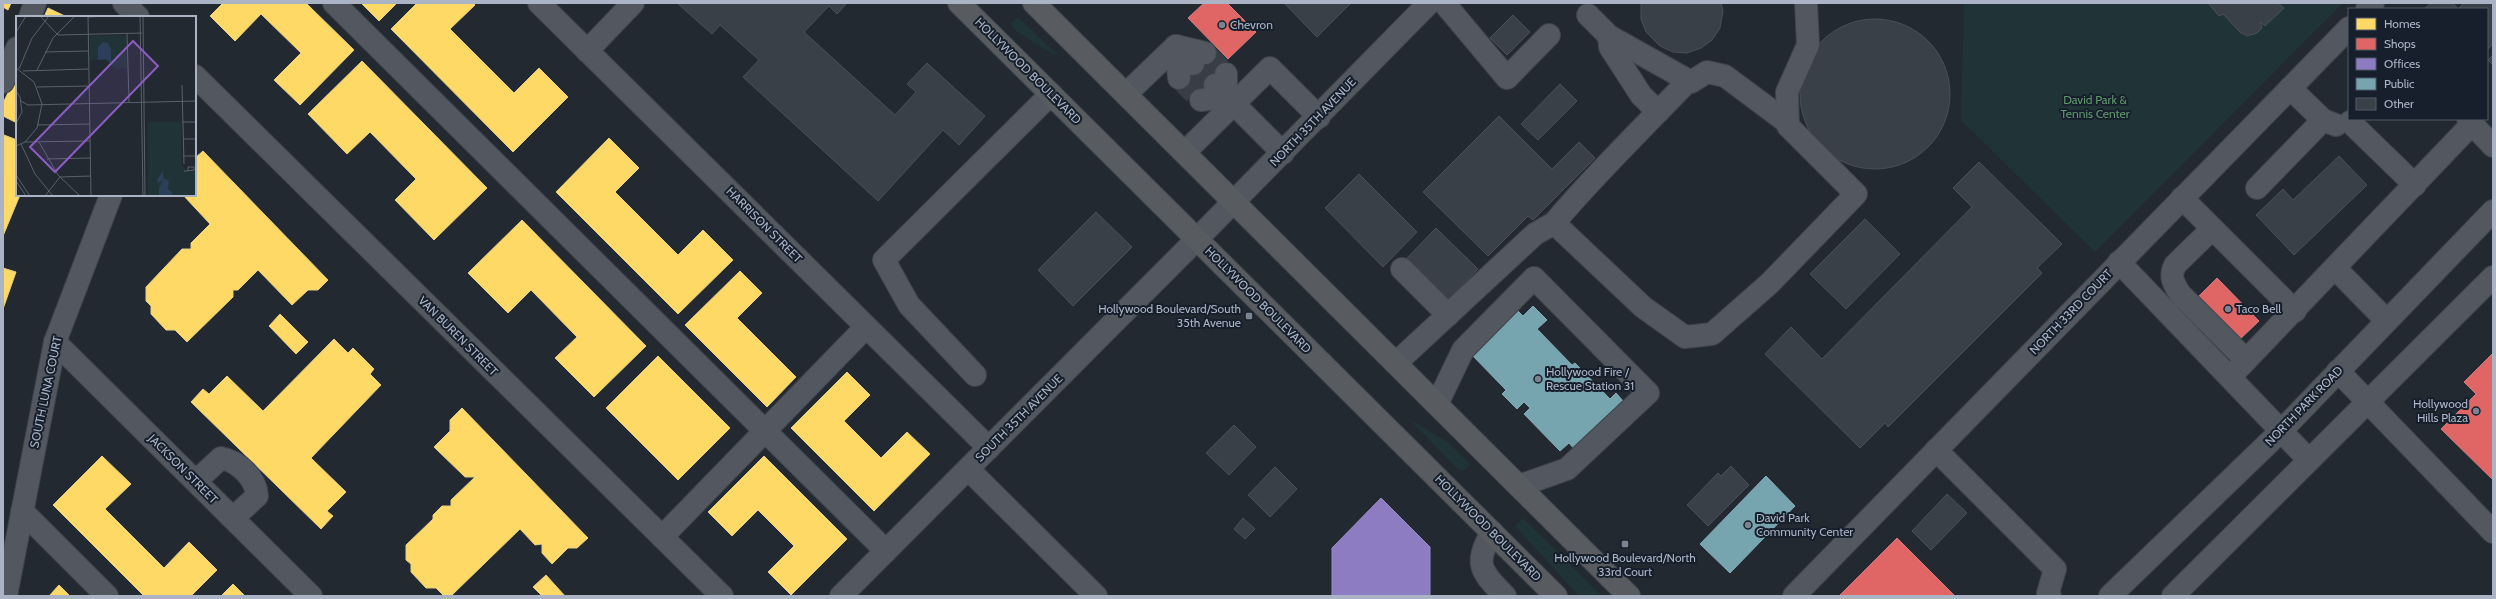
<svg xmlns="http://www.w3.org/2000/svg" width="2496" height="599" viewBox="0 0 2496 599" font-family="Cabin,sans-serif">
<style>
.green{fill:#203337}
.homes{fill:#ffd966;stroke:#e6ce82}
.shops{fill:#e06666;stroke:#d07d82}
.offices{fill:#8e7cc3;stroke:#968dc4}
.public{fill:#76a5af;stroke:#86aab6}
.building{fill:#3a4048;stroke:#4a505a}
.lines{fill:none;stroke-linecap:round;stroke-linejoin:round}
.minor-tunnel{stroke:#373e47;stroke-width:22;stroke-dasharray:22 11;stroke-linecap:butt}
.minor-casing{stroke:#3f434a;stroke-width:24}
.highway-casing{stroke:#3f444e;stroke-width:24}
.minor{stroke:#525760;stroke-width:22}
.highway{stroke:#585b5f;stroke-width:22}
.poi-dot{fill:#7b8391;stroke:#161f2b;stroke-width:1.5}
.labels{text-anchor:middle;stroke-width:4;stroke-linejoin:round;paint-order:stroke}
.poi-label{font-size:12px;fill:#aab4c5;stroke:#161f2b;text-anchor:start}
.street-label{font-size:12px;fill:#aab4c5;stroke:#161f2b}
.park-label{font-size:12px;fill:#60976d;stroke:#161f2b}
.inset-road{fill:none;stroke:#59616c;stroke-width:1}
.view{fill:#8b5cc1;fill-opacity:0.15;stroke:#8b5cc1;stroke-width:2}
.inset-edge{fill:none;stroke:#aab4c5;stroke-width:2}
</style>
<rect width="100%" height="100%" fill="#232931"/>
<g class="green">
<polygon points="1964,3 2343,3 2095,252 1961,120"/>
<polygon points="1018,17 1056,53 1054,55 1016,31 1010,24"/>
<polygon points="1409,419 1449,443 1470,464 1467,469 1460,471"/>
<polygon points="1523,518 1602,596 1579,596 1515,526"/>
</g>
<g class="homes">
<polygon points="3,3 11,3 8,10 3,7"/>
<polygon points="223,3 306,3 354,50 300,105 274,80 301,53 261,14 235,41 210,16"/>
<polygon points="361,3 397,3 379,21"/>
<polygon points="417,3 473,3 475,5 450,29 514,93 539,68 568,97 513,152 391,29"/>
<polygon points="48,8 67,17 44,17"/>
<polygon points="362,61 487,188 434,240 395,200 416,179 370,132 347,154 308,114"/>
<polygon points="17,74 17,123 3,116 3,103"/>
<polygon points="4,135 17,140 17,195 20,195 3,236"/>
<polygon points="609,138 639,168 615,192 678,255 703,230 733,260 678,314 556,192"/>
<polygon points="203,151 328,280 318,290 308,290 292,305 258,270 238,290 233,290 233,297 187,342 175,330 166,330 151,314 151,306 146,301 146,287 182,249 191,249 191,243 210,224 183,195 195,195 195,158"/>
<polygon points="522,220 646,346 594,397 555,358 577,337 531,290 508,313 468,273"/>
<polygon points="3,268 16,272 3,309"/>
<polygon points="740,271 762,293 737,318 796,377 767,407 685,325"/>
<polygon points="280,314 308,342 296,354 269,326"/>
<polygon points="334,339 348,353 353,348 374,369 370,374 381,385 311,458 346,492 327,511 333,516 321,529 191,402 203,389 209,394 227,376 263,411"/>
<polygon points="658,356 730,428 678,480 606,408"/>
<polygon points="847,372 870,395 844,421 881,458 907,432 930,454 874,511 791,428"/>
<polygon points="462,408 588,538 577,548 568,548 552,564 542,553 542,544 535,545 520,529 451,596 444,596 436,588 426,588 411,572 411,564 406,560 406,545 433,519 433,515 442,506 451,506 451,500 475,477 465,477 434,447 450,431 450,420"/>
<polygon points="102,456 131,484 105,509 164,568 189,542 217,570 191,596 144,596 53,505"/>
<polygon points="764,456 847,539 791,595 768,572 794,546 758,510 732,536 708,512"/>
<polygon points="546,575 565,596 542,596 533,587"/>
<polygon points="233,584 245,596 221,596"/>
<polygon points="59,585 70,596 49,596"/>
</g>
<g class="shops">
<polygon points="1204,3 1227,3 1256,32 1228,59 1188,18"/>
<polygon points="2217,278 2259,321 2238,341 2197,298"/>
<polygon points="2493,353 2493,480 2441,429 2476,394 2464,382"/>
<polygon points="1897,538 1955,596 1839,596"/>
</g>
<polygon class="offices" points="1381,498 1430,547 1430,596 1332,596 1332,548"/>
<g class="public">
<polygon points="1533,306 1547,320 1537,329 1572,365 1575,363 1610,399 1616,393 1624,402 1575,450 1569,443 1560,451 1524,414 1530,408 1524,402 1517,409 1502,394 1506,390 1470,353 1516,309 1523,316"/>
<polygon points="1766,476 1795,506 1730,573 1700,544"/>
</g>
<g class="building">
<polygon points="677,3 847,3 837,14 829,6 804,32 895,115 916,92 907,84 927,63 985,116 959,145 943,130 878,201 743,77 759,60 720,25 712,34"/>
<polygon points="1284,3 1351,3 1317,37"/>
<polygon points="1641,3 1721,3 1723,11 1720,28 1712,40 1701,48 1687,53 1673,52 1660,46 1646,32 1641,19"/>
<polygon points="2208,3 2278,3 2284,8 2265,26 2260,22 2262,28 2257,33 2247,36 2240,32 2223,14 2219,16"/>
<polygon points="2431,3 2453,3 2458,9 2464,3 2493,3 2493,44 2487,50 2487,9 2424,9"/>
<polygon points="1513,15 1530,32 1507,55 1490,38"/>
<circle cx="1875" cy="94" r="75"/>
<polygon points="1208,50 1229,71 1197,103 1175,82"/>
<polygon points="2493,55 2493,65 2488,60"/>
<polygon points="1560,84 1577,101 1538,140 1521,124"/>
<polygon points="1499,116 1552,169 1579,142 1595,158 1533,220 1528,216 1488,256 1423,192"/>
<polygon points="2339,156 2367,185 2294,255 2256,215 2283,189 2293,200"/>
<polygon points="1979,162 2062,244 2037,268 2042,273 1888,427 1885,423 1860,448 1765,354 1791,327 1822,359 1972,207 1953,188"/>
<polygon points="1359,174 1417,232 1383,267 1325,208"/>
<polygon points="1096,212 1132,247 1073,306 1038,270"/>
<polygon points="1865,219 1900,254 1846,309 1810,274"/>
<polygon points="1436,228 1478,269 1448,300 1405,260"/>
<polygon points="1234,425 1256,447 1229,475 1206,453"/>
<polygon points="1731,466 1749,485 1708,526 1687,505 1718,473 1721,476"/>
<polygon points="1275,467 1297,489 1270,517 1248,495"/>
<polygon points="1947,494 1967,513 1931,550 1912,531"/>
<polygon points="1243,518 1255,529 1245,539 1234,529"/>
</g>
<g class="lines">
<g class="minor-tunnel">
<polyline points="1205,53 1226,74"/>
<polyline points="1193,64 1215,85"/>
<polyline points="1179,78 1201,100"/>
</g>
<defs>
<g id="minor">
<polyline points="124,3 138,17"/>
<polyline points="334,3 886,551"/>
<polyline points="539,3 989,448"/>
<polyline points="1444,3 1507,78 1549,35"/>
<polyline points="2367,9 2373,3"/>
<polyline points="1588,15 1609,36 1691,82 1707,72 1725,76 1788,123"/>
<polyline points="30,17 35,3"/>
<polyline points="1609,36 1610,47 1641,95 1658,112"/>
<polyline points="587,51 633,3"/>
<polyline points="195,76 722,596"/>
<polyline points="1179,78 1176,46 1205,53"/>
<polyline points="3,82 17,48"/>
<polyline points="1215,85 1283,153"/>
<polyline points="2290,88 2323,120 2336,125"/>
<polyline points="1126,94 1176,46 1193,64"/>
<polyline points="1201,100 1226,97 1226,74"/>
<polyline points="2350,122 2415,185"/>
<polyline points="2472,124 2493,146"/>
<polyline points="1185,152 1270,68 1319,117"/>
<polyline points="2257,188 2323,120"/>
<polyline points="2182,198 2295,311"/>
<path d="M1554,223C1596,173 1643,128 1688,81"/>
<path d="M2212,229L2175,265C2169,277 2174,284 2180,294L2246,360"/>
<polyline points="2119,262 2309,460"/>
<polyline points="2335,268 2387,321"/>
<polyline points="1402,269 1448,315"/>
<polyline points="55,342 311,596"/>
<polyline points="1396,363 1535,234 1554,223 1643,307 1685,337 1712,334 1770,283 1856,194 1788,126 1787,92 1808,45 1806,3"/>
<polyline points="2338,371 2493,532"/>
<polyline points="975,375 909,305 884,260 1051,94"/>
<polyline points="2230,377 2472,124 2468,119"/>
<polyline points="1437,404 1463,350 1534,278 1648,393 1567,469 1519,486"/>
<polyline points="1936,450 2055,569 2048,593 2050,596"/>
<polyline points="968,469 1096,596"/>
<path d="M196,481L221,458C238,461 256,478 257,496L233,518"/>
<polyline points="22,511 107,596"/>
<path d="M1492,532C1474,564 1480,571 1505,596"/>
<polyline points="662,537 866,327"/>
<polyline points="6,596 55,342 111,195"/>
<polyline points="841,596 1197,239 1429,3"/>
<polyline points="1794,596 2349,28"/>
<polyline points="2110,596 2281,431 2493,211"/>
<polyline points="2173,596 2493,277"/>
</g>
<g id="highway">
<polyline points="959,3 1556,596"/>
<polyline points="1034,3 1629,596"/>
</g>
</defs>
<use href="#minor" class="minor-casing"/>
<use href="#highway" class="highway-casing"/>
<use href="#minor" class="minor"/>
<use href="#highway" class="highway"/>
</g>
<g class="poi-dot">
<circle cx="1222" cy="25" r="4"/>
<circle cx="2228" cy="309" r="4"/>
<rect x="1245" y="312" width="8" height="8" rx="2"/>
<circle cx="1538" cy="379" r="4"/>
<circle cx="2476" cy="411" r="4"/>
<circle cx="1748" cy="525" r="4"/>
<rect x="1621" y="540" width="8" height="8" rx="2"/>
</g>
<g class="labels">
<g class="poi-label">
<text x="1230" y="29">Chevron</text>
<text x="1241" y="313" text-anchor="end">Hollywood Boulevard/South<tspan x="1241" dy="14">35th Avenue</tspan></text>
<text x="2236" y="313">Taco Bell</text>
<text x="1546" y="376">Hollywood Fire /<tspan x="1546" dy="14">Rescue Station 31</tspan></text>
<text x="2468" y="408" text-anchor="end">Hollywood<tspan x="2468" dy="14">Hills Plaza</tspan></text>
<text x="1756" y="522">David Park<tspan x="1756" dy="14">Community Center</tspan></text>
<text x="1625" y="562" text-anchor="middle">Hollywood Boulevard/North<tspan x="1625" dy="14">33rd Court</tspan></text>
</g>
<g class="street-label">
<text transform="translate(1028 71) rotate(45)" y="4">HOLLYWOOD BOULEVARD</text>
<text transform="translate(1313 122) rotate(-46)" y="4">NORTH 35TH AVENUE</text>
<text transform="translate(764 225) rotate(45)" y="4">HARRISON STREET</text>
<text transform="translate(1258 300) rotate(45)" y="4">HOLLYWOOD BOULEVARD</text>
<text transform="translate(2071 312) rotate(-46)" y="4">NORTH 33RD COURT</text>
<text transform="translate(458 336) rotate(45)" y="4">VAN BUREN STREET</text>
<text transform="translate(46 392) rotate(-78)" y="4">SOUTH LUNA COURT</text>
<text transform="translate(2304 406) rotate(-46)" y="4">NORTH PARK ROAD</text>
<text transform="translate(1019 418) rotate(-45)" y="4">SOUTH 35TH AVENUE</text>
<text transform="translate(183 469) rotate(45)" y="4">JACKSON STREET</text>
<text transform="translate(1488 528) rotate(45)" y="4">HOLLYWOOD BOULEVARD</text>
</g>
<g class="park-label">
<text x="2095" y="104">David Park &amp;<tspan x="2095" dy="14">Tennis Center</tspan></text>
</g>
</g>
<g transform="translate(16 16)">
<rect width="180" height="180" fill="#232931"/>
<path d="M110,19L111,52L100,53L89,44H74V20ZM132,106H165L166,149L172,156L180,153V180H132Z" fill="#203337"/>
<path d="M87,26L92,27L95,33V47L90,43L82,44V31ZM147,155V162L153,165L152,173L156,176V180H143V172L147,164L142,167L141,164Z" fill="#2b3f5a"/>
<path class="inset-road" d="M24,0L42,19L126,17M72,0L75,180M124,0L127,180M127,0L129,180M72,1L94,0M0,16L10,0M111,17L113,86M29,36L72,35M0,52L18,66L26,88L21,112L9,126L0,130M3,53L16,22L33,0M21,54L37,22L59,0M7,55L72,53M166,69L168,148M21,71L73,70M0,75L4,81L6,96L0,107M5,85L12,89L180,85M166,106H180M22,109L74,108M167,123H180M9,126L74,125M23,126L42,159L64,180M5,128L19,158L37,180M167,140H180M31,143L74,142M168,155H170L178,154V151H172V155M0,159L14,180M0,165L10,180M29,180L44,161L75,160"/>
<path class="view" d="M117,25L142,50L39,156L14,131Z"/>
<rect width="180" height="180" class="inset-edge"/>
</g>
<rect width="2496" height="599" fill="none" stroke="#aab4c5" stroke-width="8"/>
<rect x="2348" y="8" width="140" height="112" fill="#161f2b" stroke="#515b69"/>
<rect x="2356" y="18" width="20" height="12" fill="#ffd966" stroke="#515b69"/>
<text x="2384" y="28" font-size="12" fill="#aab4c5">Homes</text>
<rect x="2356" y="38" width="20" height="12" fill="#e06666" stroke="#515b69"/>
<text x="2384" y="48" font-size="12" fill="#aab4c5">Shops</text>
<rect x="2356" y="58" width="20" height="12" fill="#8e7cc3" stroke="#515b69"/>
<text x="2384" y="68" font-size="12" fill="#aab4c5">Offices</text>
<rect x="2356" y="78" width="20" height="12" fill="#76a5af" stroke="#515b69"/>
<text x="2384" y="88" font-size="12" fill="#aab4c5">Public</text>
<rect x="2356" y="98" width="20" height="12" fill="#3a4048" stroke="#515b69"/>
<text x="2384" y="108" font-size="12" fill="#aab4c5">Other</text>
</svg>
